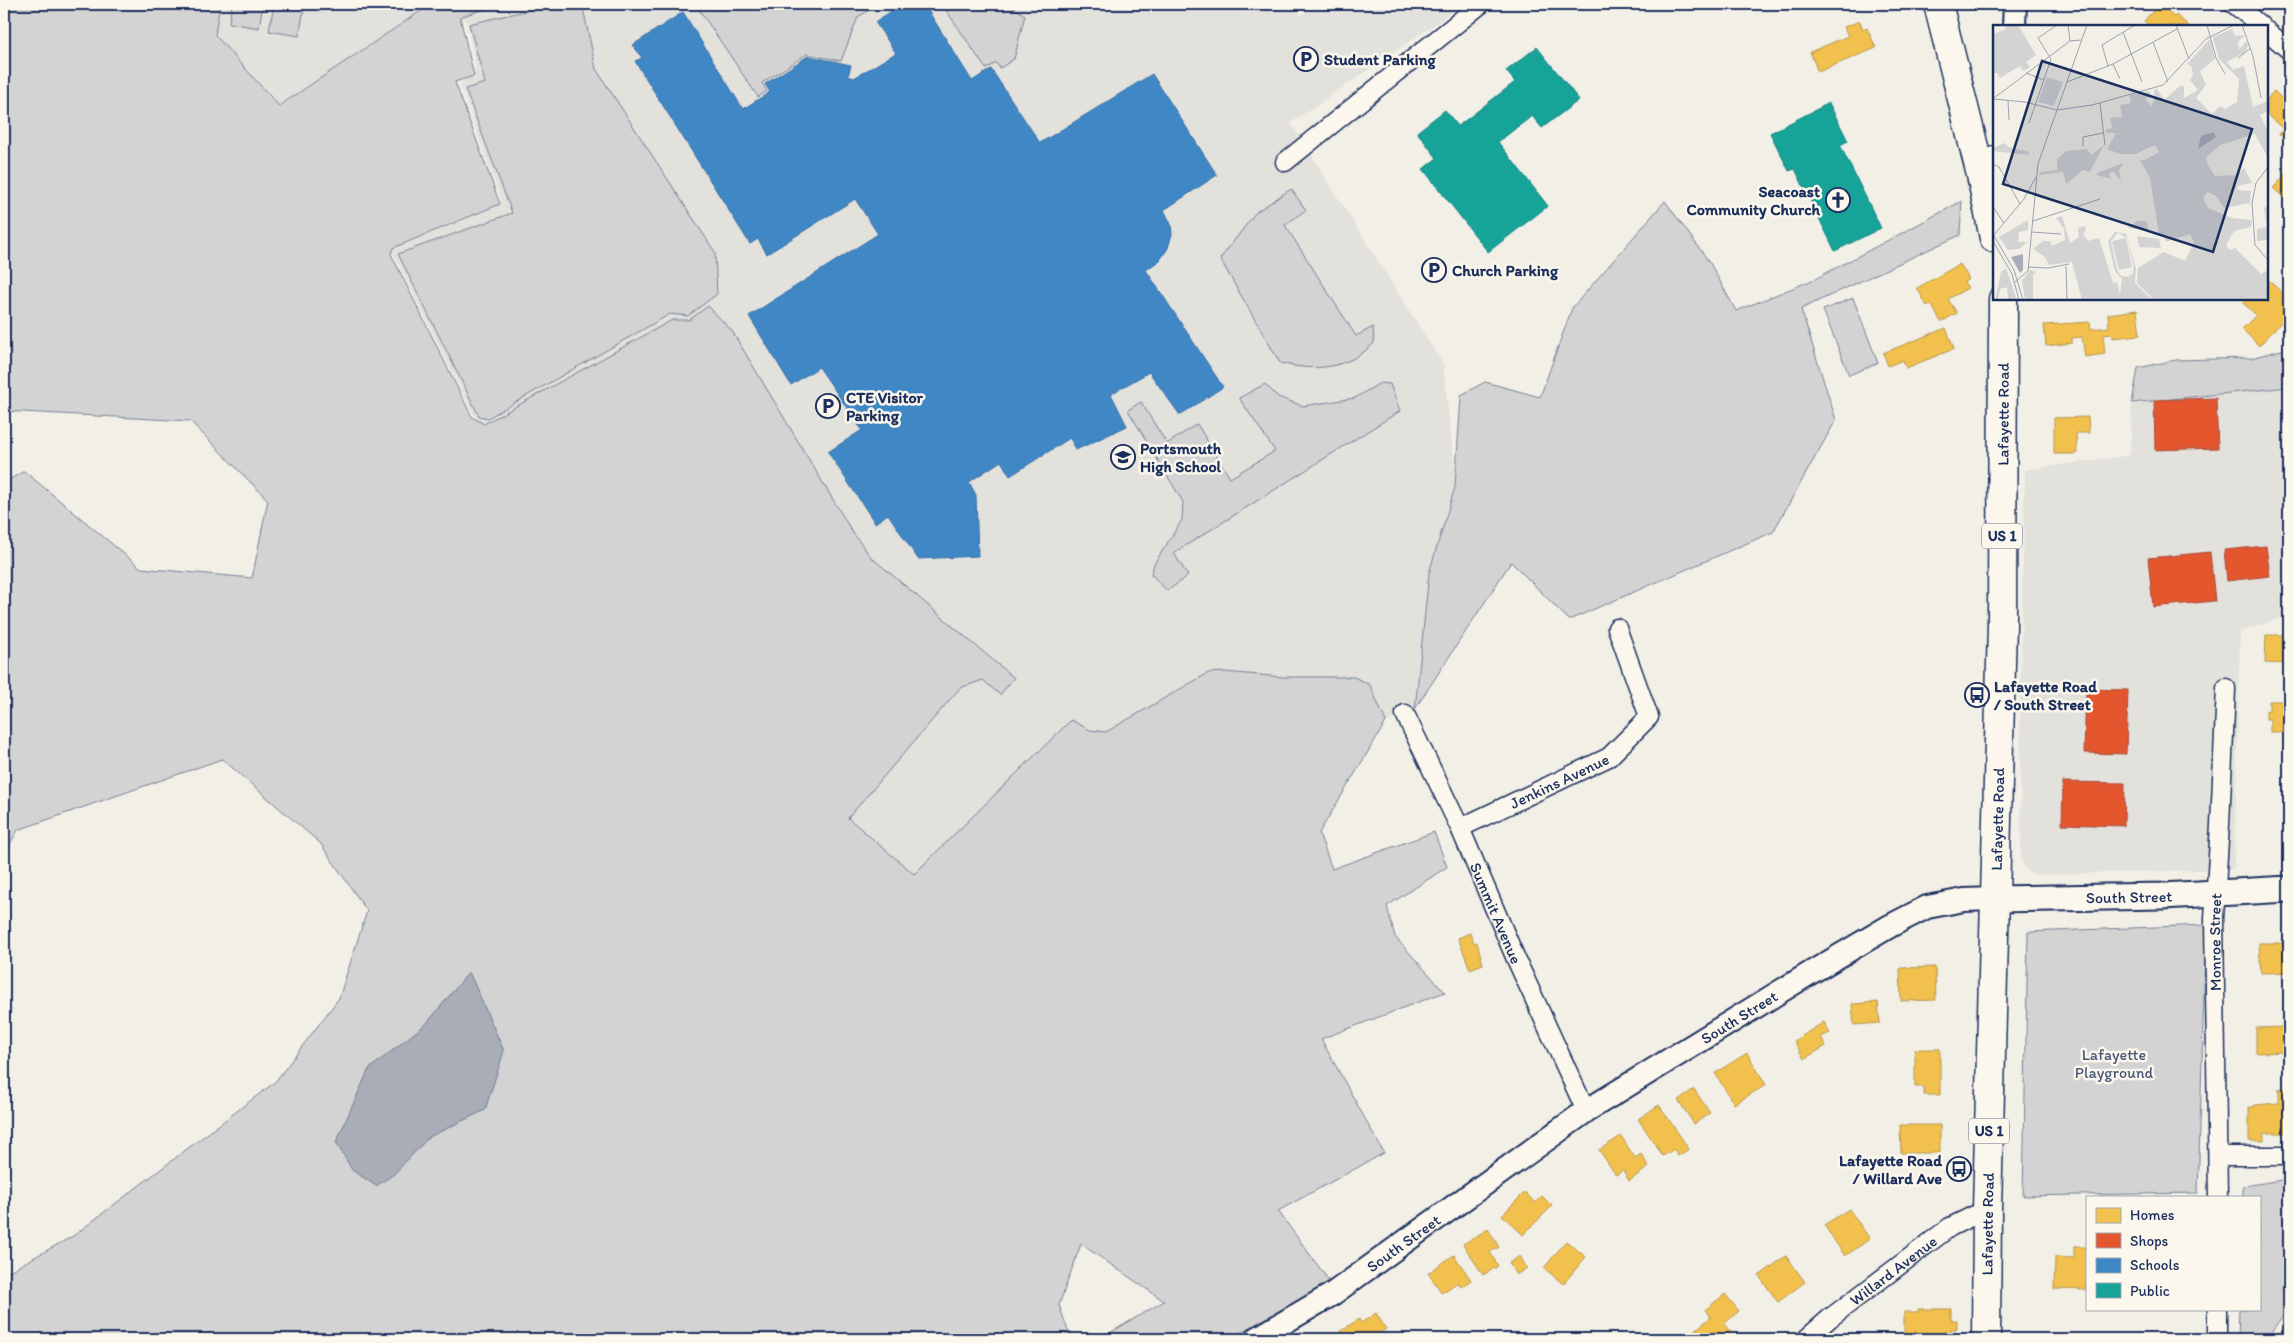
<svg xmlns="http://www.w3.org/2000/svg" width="2293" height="1343" viewBox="0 0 2293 1343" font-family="Itim,sans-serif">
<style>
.built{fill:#e2e1dc}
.green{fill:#d2d3d2;stroke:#768198}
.water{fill:#a9adb7;stroke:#707b93}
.homes{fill:#f2c14e;stroke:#b29553}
.shops{fill:#e4572e;stroke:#a84b3c}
.schools{fill:#3f88c5;stroke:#346da6}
.public{fill:#17a398;stroke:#188087}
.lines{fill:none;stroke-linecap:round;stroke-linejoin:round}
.minor-casing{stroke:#1b2f5e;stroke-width:21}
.tertiary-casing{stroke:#1b2f5e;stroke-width:26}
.secondary-casing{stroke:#1b2f5e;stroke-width:29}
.primary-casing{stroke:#1b2f5e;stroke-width:31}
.minor{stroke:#fbf7ec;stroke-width:18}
.tertiary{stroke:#fbf7ec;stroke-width:22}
.secondary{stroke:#fbf7ec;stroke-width:25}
.primary{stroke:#fbf7ec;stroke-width:28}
.labels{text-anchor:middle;stroke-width:5;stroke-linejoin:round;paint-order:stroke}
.shield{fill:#fbf7ec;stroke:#5e6b89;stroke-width:1}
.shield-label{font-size:15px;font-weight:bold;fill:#1b2f5e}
.poi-label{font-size:16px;font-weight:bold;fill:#1b2f5e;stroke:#fbf7ec;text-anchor:start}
.street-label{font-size:16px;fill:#1b2f5e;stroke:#fbf7ec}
.park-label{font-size:16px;fill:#49587b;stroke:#fbf7ec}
.inset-road{fill:none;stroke:#9ca2b0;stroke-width:1}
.view{fill:#1b2f5e;fill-opacity:0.15;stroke:#1b2f5e;stroke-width:2.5}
.inset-edge{fill:none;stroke:#1b2f5e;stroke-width:2.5}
</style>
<rect width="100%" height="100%" fill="#f2efe6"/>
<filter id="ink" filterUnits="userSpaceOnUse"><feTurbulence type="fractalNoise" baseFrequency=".02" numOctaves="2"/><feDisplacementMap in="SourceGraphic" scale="10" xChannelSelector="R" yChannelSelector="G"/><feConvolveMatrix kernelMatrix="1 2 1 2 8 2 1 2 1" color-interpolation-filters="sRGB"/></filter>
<g filter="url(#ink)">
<g class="built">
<polygon points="219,4 430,4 279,106 215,35"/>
<polygon points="453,4 1293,4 1301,15 1318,4 1464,4 1291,123 1443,364 1456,481 1429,573 1415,709 1374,728 916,887 838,818 482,432 387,241 501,200 460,85 476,67 466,21"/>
<polygon points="2289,387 2289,615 2240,632 2234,869 2036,875 2025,869 2021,860 2020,700 2025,470 2130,455 2132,403"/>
</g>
<g class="green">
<polygon points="4,4 220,4 215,35 279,106 431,4 501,4 460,17 474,76 455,82 500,204 393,248 391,254 472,417 484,424 672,320 689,320 708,306 732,331 853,533 871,557 1014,678 1000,695 983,680 960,688 848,818 914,874 1071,720 1090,730 1106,732 1208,673 1224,672 1283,677 1354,677 1370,685 1386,722 1319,833 1332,869 1434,832 1447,867 1387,906 1395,937 1445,992 1321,1039 1384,1153 1278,1211 1330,1282 1229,1339 1104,1339 1108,1334 1164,1301 1081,1244 1059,1305 1071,1339 4,1339 4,1274 73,1236 275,1082 339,998 367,911 320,843 222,759 18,830 4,854 4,483 24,471 141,568 252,578 268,500 190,421 4,411"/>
<polygon points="232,4 263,4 259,28 229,23"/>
<polygon points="274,4 305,4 299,36 269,31"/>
<polygon points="555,4 583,8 596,69 715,252 717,294 688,316 670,314 488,418 479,416 398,254 512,213 465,89 485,83 469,24"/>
<polygon points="701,4 878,4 858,17 841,61 807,54 762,83 767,91 758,97 698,8"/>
<polygon points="942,4 1008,4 1025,15 1014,59 1000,68 996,63 986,69"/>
<path d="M1291,189L1306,210L1285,225L1356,336L1373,327L1374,343C1349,369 1314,372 1280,363L1220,259L1256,212Z"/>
<polygon points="1665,201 1710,263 1736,311 1815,279 1962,201 1960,235 1801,309 1836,420 1773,532 1569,620 1511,562 1415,709 1429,573 1455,487 1461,395 1485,382 1540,397 1572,308"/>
<polygon points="1853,298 1878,363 1849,375 1823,310"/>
<polygon points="2289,348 2289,387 2132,403 2138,368 2176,360 2251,358"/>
<polygon points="1380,383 1390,384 1400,411 1174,553 1188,576 1167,591 1151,574 1154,564 1182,520 1183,502 1128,410 1141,402 1167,444 1197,424 1230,478 1275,451 1239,398 1265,384 1278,397 1303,406 1355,398"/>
<polygon points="2206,925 2198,1193 2023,1196 2028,932"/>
<polygon points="2289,1179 2289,1307 2266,1339 2238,1339 2239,1309 2259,1309 2259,1197 2243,1197 2243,1186"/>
</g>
<polygon class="water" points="469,972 504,1051 485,1110 429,1137 394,1174 376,1186 352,1170 336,1142 369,1069 427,1023"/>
<g class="homes">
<polygon points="2159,4 2174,17 2176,15 2189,26 2150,26 2144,21"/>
<polygon points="1860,21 1863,30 1867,28 1876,48 1818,72 1810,52 1848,36 1844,27"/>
<polygon points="2274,91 2289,105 2289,142 2279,134 2283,129 2267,115 2267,100"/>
<polygon points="2289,171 2289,200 2288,201 2273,188"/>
<polygon points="1960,264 1969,279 1964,282 1968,288 1948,299 1957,313 1941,322 1931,304 1927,306 1917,288"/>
<polygon points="2268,279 2289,300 2289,314 2259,346 2242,329 2256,315 2243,303 2248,299 2267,299"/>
<polygon points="2137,310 2140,335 2113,338 2113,334 2103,335 2105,354 2085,357 2082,337 2072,338 2072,343 2046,346 2044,325 2090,322 2091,329 2109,327 2108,314"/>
<polygon points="1946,328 1954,349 1906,368 1903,360 1888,366 1883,353"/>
<polygon points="2088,417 2089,433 2076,433 2077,454 2054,454 2054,418"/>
<polygon points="2266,635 2289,635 2289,664 2265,663"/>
<polygon points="2269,701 2289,701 2289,732 2270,732 2270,719 2266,719 2266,710 2269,711"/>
<polygon points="1470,933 1474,943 1477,942 1483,964 1470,969 1458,938"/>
<polygon points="2259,943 2289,943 2289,972 2261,973"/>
<polygon points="1935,967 1936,1000 1901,1001 1900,968"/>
<polygon points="1878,1002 1880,1023 1854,1025 1852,1004"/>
<polygon points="1824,1022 1830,1033 1821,1037 1826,1046 1804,1059 1794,1041"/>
<polygon points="2283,1027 2283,1034 2287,1034 2287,1052 2256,1053 2256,1028"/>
<polygon points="1915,1049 1940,1049 1940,1095 1924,1095 1924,1087 1915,1087"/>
<polygon points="1747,1053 1766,1085 1734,1104 1715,1073"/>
<polygon points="1694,1089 1710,1113 1694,1124 1678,1100"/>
<polygon points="2279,1089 2289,1089 2288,1133 2264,1133 2264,1141 2249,1141 2249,1107 2255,1107 2254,1105 2279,1103"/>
<polygon points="1659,1105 1689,1149 1678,1156 1674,1149 1663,1156 1638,1119"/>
<polygon points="1900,1125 1940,1125 1940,1153 1901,1153"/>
<polygon points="1621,1136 1635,1158 1641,1154 1649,1167 1629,1181 1623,1170 1616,1175 1599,1150"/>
<polygon points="1525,1192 1535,1203 1542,1196 1552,1206 1523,1235 1502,1215"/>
<polygon points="1849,1209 1870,1239 1845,1256 1824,1225"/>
<polygon points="1488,1229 1499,1247 1490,1252 1498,1266 1483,1275 1463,1244"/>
<polygon points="1566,1241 1586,1257 1563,1284 1544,1268"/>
<polygon points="2074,1247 2087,1247 2087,1290 2054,1289 2055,1257 2074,1258"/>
<polygon points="1454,1255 1471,1280 1461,1287 1458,1282 1442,1293 1428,1273"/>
<polygon points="1520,1256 1527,1268 1516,1275 1509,1263"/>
<polygon points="1786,1256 1805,1282 1778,1302 1759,1276"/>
<polygon points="1725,1294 1739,1311 1724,1324 1733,1335 1728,1339 1691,1339 1688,1336 1711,1317 1705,1310"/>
<polygon points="1918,1309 1951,1309 1951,1320 1957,1320 1957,1329 1951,1329 1951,1339 1904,1338 1904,1312 1918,1312"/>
<polygon points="1376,1313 1386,1329 1373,1338 1374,1339 1344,1339 1339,1332 1359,1319 1361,1323"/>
</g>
<g class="shops">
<polygon points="2216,398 2218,448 2155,450 2154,400"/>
<polygon points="2266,546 2270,576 2227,581 2224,550"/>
<polygon points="2210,552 2215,601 2153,607 2148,558"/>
<polygon points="2086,689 2128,690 2126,754 2084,753"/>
<polygon points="2063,782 2125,783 2124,826 2062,824"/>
</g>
<polygon class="schools" points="902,4 924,4 972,81 991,69 1040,143 1152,74 1217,175 1164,210 1171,224 1172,234 1168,248 1160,260 1146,270 1223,387 1180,415 1149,372 1111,394 1127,426 1076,450 1070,438 1010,476 1001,461 969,482 976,495 978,556 918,559 888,514 875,523 828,452 862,430 819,367 791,385 749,316 878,234 855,199 767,254 758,239 750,244 635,61 642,58 633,45 683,12 743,109 770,92 765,84 808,56 851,65 848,76 854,78 896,53 875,22"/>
<g class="public">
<polygon points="1537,47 1579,100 1542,128 1532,116 1498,142 1548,206 1488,252 1423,169 1437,158 1417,132 1445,110 1458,126 1515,82 1506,71"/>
<polygon points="1829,103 1848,141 1840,145 1881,228 1835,251 1795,169 1789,171 1770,133"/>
</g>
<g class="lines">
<defs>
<g id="minor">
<polyline points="2234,4 2261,26"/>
<polyline points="2267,31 2289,50"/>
<polyline points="1285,162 1481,4"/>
<path id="s1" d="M1405,714L1460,828L1516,959L1586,1111"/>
<path id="s2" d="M1460,828L1609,757L1649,717L1617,628"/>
<polyline points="2218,1156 2289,1156"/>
<path id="s3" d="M2218,1197L2214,918L2220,825L2226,688"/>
<polyline points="2217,1309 2217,1339"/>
<path id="s4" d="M1806,1339L1830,1318L1950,1227L1987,1209"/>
<polyline points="2289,1339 2289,1338"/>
</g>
<g id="tertiary">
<polyline points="2014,26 2015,4"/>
<polyline points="1981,175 1994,158"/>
<path id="s5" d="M1256,1339L1331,1295L1586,1111L1812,972L1890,926L1927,907L1964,900L1995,899"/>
</g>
<g id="secondary">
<path id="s6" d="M1995,899L2162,896L2289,889"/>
</g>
<g id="primary">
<polyline points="1938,4 1981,175 1994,238"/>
<path id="s7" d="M1986,1339L1987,1209L2002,625L2003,299"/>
</g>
</defs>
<use href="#minor" class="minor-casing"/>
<use href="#tertiary" class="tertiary-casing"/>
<use href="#secondary" class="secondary-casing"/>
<use href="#primary" class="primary-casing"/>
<use href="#minor" class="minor"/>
<use href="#tertiary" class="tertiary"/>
<use href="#secondary" class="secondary"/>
<use href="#primary" class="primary"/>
</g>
</g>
<defs>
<symbol id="parking-ring" viewBox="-11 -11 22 22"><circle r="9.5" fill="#fbf7ec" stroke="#1b2f5e" stroke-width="1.5"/><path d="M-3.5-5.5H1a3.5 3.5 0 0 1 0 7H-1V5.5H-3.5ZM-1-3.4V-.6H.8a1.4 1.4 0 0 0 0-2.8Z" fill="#1b2f5e"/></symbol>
<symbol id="church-ring" viewBox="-11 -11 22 22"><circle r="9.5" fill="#fbf7ec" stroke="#1b2f5e" stroke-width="1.5"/><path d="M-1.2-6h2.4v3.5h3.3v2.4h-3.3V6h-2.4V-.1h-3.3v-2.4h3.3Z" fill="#1b2f5e"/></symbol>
<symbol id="school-ring" viewBox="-11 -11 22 22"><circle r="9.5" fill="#fbf7ec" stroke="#1b2f5e" stroke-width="1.5"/><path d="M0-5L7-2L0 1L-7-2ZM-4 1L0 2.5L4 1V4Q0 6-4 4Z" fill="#1b2f5e"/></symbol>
<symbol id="bus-ring" viewBox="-11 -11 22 22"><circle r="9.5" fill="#fbf7ec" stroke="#1b2f5e" stroke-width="1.5"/><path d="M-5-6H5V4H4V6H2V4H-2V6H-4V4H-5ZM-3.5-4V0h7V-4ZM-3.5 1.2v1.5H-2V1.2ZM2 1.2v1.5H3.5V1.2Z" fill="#1b2f5e"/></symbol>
</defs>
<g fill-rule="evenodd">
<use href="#parking-ring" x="1292" y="45" width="28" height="28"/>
<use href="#church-ring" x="1824" y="186" width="28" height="28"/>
<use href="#parking-ring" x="1420" y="256" width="28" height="28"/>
<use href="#parking-ring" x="814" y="392" width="28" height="28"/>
<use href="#school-ring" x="1109" y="443" width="28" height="28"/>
<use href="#bus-ring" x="1963" y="681" width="28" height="28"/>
<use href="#bus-ring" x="1945" y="1155" width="28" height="28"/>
</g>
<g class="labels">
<g class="shield">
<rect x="1982" y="523.5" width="40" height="25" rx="4"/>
<rect x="1969" y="1118.5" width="40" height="25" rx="4"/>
</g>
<g class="shield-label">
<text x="2002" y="541">US 1</text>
<text x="1989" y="1136">US 1</text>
</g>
<g class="poi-label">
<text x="1324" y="65">Student Parking</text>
<text x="1820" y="197" text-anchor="end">Seacoast<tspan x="1820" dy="18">Community Church</tspan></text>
<text x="1452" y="276">Church Parking</text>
<text x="846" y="403">CTE Visitor<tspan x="846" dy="18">Parking</tspan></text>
<text x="1140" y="454">Portsmouth<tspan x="1140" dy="18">High School</tspan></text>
<text x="1994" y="692">Lafayette Road<tspan x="1994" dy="18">/ South Street</tspan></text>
<text x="1942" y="1166" text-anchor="end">Lafayette Road<tspan x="1942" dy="18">/ Willard Ave</tspan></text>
</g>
<g class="street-label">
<text dy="6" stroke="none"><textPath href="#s7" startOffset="925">Lafayette Road</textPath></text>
<text dy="6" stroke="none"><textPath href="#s2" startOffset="110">Jenkins Avenue</textPath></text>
<text dy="6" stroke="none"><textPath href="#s7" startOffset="520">Lafayette Road</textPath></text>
<text dy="6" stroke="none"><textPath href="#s6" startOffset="134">South Street</textPath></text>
<text dy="6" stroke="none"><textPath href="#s1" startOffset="219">Summit Avenue</textPath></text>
<text dy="6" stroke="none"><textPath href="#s3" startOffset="255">Monroe Street</textPath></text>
<text dy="6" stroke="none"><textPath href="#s5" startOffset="581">South Street</textPath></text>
<text dy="6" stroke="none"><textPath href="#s7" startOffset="115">Lafayette Road</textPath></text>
<text dy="6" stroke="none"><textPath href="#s5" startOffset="176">South Street</textPath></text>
<text dy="6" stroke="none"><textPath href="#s4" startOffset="111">Willard Avenue</textPath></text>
</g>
<g class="park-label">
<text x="2114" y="1060">Lafayette<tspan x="2114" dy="18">Playground</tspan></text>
</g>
</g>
<g transform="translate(1993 25)">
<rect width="275" height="275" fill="#f2efe6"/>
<path d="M12,0H25L43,30L33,37L37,42L31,46L27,41L7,53L4,48H0V9L13,4ZM239,4L242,11L252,10L245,17L246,25L253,16L255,19L253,27L234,37L240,45L251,41L260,82L275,76V86L267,90L275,107V133L262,109L227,120L213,133L215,140L222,151L243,150L251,143L259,158L245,161L244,165L258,166L257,178L231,183L223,171L214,167L210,173L215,183L239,193L259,195L258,202L241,206L233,220L237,225L242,223L268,249L275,245V275H161L144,258L145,243L171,227L192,236L201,217L197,209L173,217L171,212L178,211L166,209L157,153L147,135H152L166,127L162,120L143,129H127L114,124L123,108H113V105L119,103L117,93L129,92L127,80L138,78L136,70L156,66L159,71L152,74L158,81L161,76V65L164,64L171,75L188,60L191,62V73L205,65L197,55L200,50L198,41L194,39L217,14L222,34L207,46L213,60L203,73L219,89L227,81L232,84L244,77L246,54L226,34L220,12ZM54,52L70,57L61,81L45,77ZM12,118L15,122L36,127L35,130L0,126V123ZM111,120L97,147L90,145L73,159L70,147L46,150L47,147L64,145V134L73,126L94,124L98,130ZM130,138L126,146L128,156L121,147L116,148L118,154L104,150V148ZM275,180V215L264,216V204L274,202L271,183ZM69,191L77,218L86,212L85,203L91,201L93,204L90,209L95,216L106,213L120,258L124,257L127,269L129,254L122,246L115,216L122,207L133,209L143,243L142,258L159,275H89L79,237L56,240L52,232L40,224L50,216H57L59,221L72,215L71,204L63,193ZM125,208L134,213L141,242L140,248L135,252L128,251L124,245L118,216ZM35,195V205L26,207L25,217H34L26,224L15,225L6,212ZM144,196H153L156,206L135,203ZM144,211L166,214L168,223L146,222ZM133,213L139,242L126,245L119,216ZM13,243L24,275H15L14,262L7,264L5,275H2L8,247ZM37,245L43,247L40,250V274L32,275L29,256Z" fill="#d2d3d2" fill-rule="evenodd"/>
<path d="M220,107L223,112L205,124L208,111ZM30,229V245L27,248L18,232Z" fill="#a9adb7"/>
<path class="inset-road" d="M75,0L77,16M183,0L196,34M214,0L223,33L232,49M249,0L260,31L268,73M130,7L149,57M160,17L175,57M245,33L258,23M120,39L127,54M115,41L109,20L142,0M33,48L51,55M74,57L120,39L184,4M1,73L77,16L88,15M0,74L32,77L64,85M15,75L16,95M107,78L112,120M64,85L99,80L170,60L213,14L241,0M36,98L58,34L45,13L64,0M90,121V112L110,108M0,139L6,142L27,179M275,142L263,158L259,178L262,220L275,235M0,182L11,198M40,196L107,174M38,207L68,209M0,209L21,245L30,275M0,211L31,174L43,152M0,216L19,249L26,275M73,241L74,275M35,242L55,243L76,239M22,257L35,246L45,139L94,0"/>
<path class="view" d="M49,36L259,104L220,227L10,159Z"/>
<rect width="275" height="275" class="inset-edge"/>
</g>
<rect width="2293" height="1343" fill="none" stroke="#fbf7ec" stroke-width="20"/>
<rect x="10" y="10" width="2273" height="1323" fill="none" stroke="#1b2f5e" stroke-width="2" filter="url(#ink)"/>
<rect x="2086" y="1196" width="175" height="115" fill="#fbf7ec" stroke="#a1a7b3"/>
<rect x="2096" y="1208" width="25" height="15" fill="#f2c14e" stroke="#a1a7b3"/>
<text x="2130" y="1220" font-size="15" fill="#1b2f5e">Homes</text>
<rect x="2096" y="1233" width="25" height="15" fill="#e4572e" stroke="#a1a7b3"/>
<text x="2130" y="1246" font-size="15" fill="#1b2f5e">Shops</text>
<rect x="2096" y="1258" width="25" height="15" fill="#3f88c5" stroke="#a1a7b3"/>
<text x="2130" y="1270" font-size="15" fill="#1b2f5e">Schools</text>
<rect x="2096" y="1283" width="25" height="15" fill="#17a398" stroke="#a1a7b3"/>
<text x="2130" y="1296" font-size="15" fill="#1b2f5e">Public</text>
</svg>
